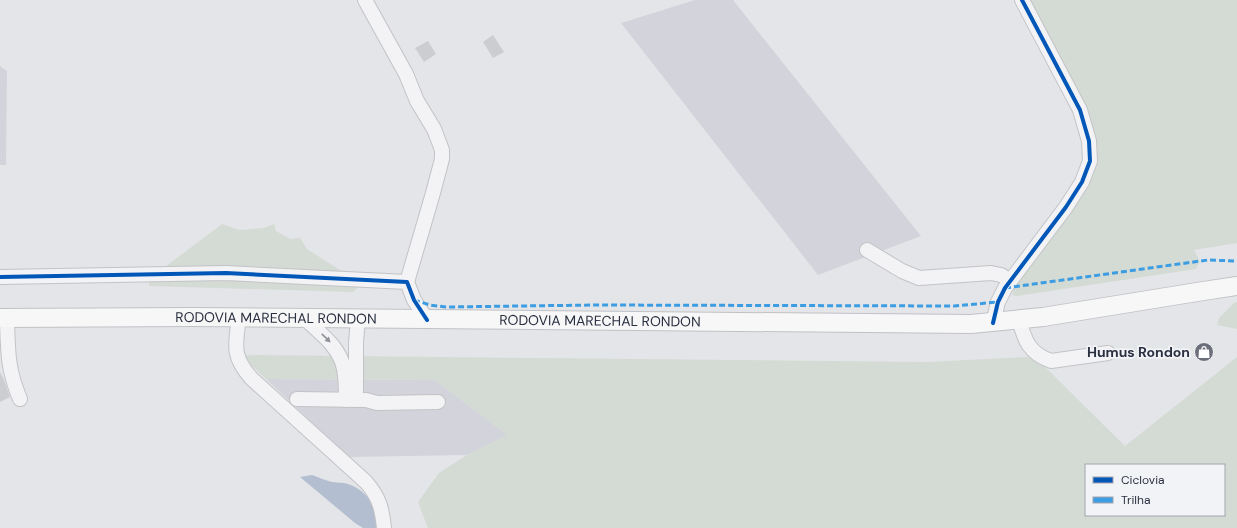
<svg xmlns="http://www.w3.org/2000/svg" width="1237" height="528" viewBox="0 0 1237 528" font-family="'DM Sans',sans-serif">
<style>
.built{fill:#d3d4db}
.green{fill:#d4dbd4;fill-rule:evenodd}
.water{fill:#b4bed1}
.building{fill:#cccdd0}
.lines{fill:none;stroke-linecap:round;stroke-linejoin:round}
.minor-casing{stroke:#c2c3c6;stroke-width:16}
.major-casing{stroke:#c0c2c6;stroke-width:20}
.minor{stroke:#f3f3f5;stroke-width:14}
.major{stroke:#f7f7f7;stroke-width:18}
.quiet{stroke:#3d9de3;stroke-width:3;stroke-dasharray:6 3;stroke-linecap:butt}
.cycleway-casing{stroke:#f2f3f7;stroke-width:6}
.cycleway{stroke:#0057b8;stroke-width:4}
.oneway{fill:#8f929b}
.labels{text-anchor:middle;stroke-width:3.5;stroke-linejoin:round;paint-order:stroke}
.street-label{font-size:14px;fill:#2b3041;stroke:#f2f3f7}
.poi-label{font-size:14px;font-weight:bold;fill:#2b3041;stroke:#f2f3f7;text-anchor:end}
</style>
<rect width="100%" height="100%" fill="#e4e5e8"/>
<g class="built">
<polygon points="695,0 733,0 921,236 818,275 621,23"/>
<polygon points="0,66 7,71 6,165 0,165"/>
<polygon points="266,379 435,380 508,435 467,455 349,457"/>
</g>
<g class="green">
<polygon points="1028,0 1237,0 1237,243 1194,250 1200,261 1196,269 1017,296 1012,295 1016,282 1023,278 1022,276 1080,197 1095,141 1092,127 1085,107"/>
<polygon points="222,224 239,230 264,228 274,224 276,231 290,239 300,238 307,249 340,270 353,273 360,285 353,292 149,286 149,279"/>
<polygon points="1237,302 1237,329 1217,325 1219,318 1234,303"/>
<path d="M242,355L926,362L1028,357L1041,363L1125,446L1237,357V528H428L418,502L439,473L467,455L507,435L435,380L266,379L242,357ZM1086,465H1224V515H1086Z"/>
</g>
<path class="water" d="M312,475C318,477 326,481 333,482C338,483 343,482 348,484C366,490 380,508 376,528H363L355,523L300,477Z"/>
<g class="building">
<polygon points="493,35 504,52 493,58 483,42"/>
<polygon points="428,41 436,54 424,62 415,48"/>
<polygon points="0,372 4,380 10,397 0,402"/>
</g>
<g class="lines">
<defs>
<g id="minor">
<polyline points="365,0 406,74 417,101 434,129 442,150 442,159 433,193 407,282"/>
<polyline points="867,250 902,271 919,278 991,273 1001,275 1010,281"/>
<polyline points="0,277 226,273 407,282 414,300 427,320"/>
<path d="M7,318C8,350 7,368 20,399"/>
<path d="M239,318C235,346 232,357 252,379L366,482C379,497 382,508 384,528"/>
<path d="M304,318C320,333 340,347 344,369C346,379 346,390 346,400"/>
<path d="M1019,320C1025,341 1029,353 1051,361L1108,353"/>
<polyline points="993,323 998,302 1005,288 1066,207 1082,182 1090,161 1089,141 1080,110 1022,0"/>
<polyline points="297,399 366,400 377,403 438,402"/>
<polyline points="356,400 356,342 358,319"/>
</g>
<g id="major">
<path id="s1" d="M0,318L193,317L971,324L1043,317L1197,292L1237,286"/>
</g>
</defs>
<use href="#minor" class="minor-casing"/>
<use href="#major" class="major-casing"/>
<use href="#minor" class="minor"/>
<use href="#major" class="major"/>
<g class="quiet">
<polyline points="1005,288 1208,260 1237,261"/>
<polyline points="414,300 430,305 446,307 594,305 954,306 998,302"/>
</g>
<defs>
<g id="cycleway">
<polyline points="0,277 226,273 407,282 414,300 427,320"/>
<polyline points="993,323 998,302 1005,288 1066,207 1082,182 1090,161 1089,141 1080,110 1022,0"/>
</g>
</defs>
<use href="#cycleway" class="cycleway-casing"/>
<use href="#cycleway" class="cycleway"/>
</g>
<defs><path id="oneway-solid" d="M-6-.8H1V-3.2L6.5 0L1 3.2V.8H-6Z"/></defs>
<use class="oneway" href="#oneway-solid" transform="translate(326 338) rotate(44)"/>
<defs>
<symbol id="shop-disc" viewBox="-11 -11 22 22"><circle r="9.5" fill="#6c6f7b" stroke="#f2f3f7"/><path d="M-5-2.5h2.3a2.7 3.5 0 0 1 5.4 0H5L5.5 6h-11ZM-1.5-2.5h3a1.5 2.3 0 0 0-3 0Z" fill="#fff"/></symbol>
</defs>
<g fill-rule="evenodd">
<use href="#shop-disc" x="1193" y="341" width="22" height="22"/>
</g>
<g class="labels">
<g class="street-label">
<text dy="5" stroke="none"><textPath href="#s1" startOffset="276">RODOVIA MARECHAL RONDON</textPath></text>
<text dy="5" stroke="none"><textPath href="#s1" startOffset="600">RODOVIA MARECHAL RONDON</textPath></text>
</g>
<g class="poi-label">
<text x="1190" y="357">Humus Rondon</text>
</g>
</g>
<rect x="1085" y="464" width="140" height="52" fill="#f2f3f7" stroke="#a2a5ae"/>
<rect x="1093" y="477" width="20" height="6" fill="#0057b8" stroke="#a2a5ae"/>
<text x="1121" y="484" font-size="12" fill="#2b3041">Ciclovia</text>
<rect x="1093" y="497" width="20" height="6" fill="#3d9de3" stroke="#a2a5ae"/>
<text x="1121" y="504" font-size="12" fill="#2b3041">Trilha</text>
</svg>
